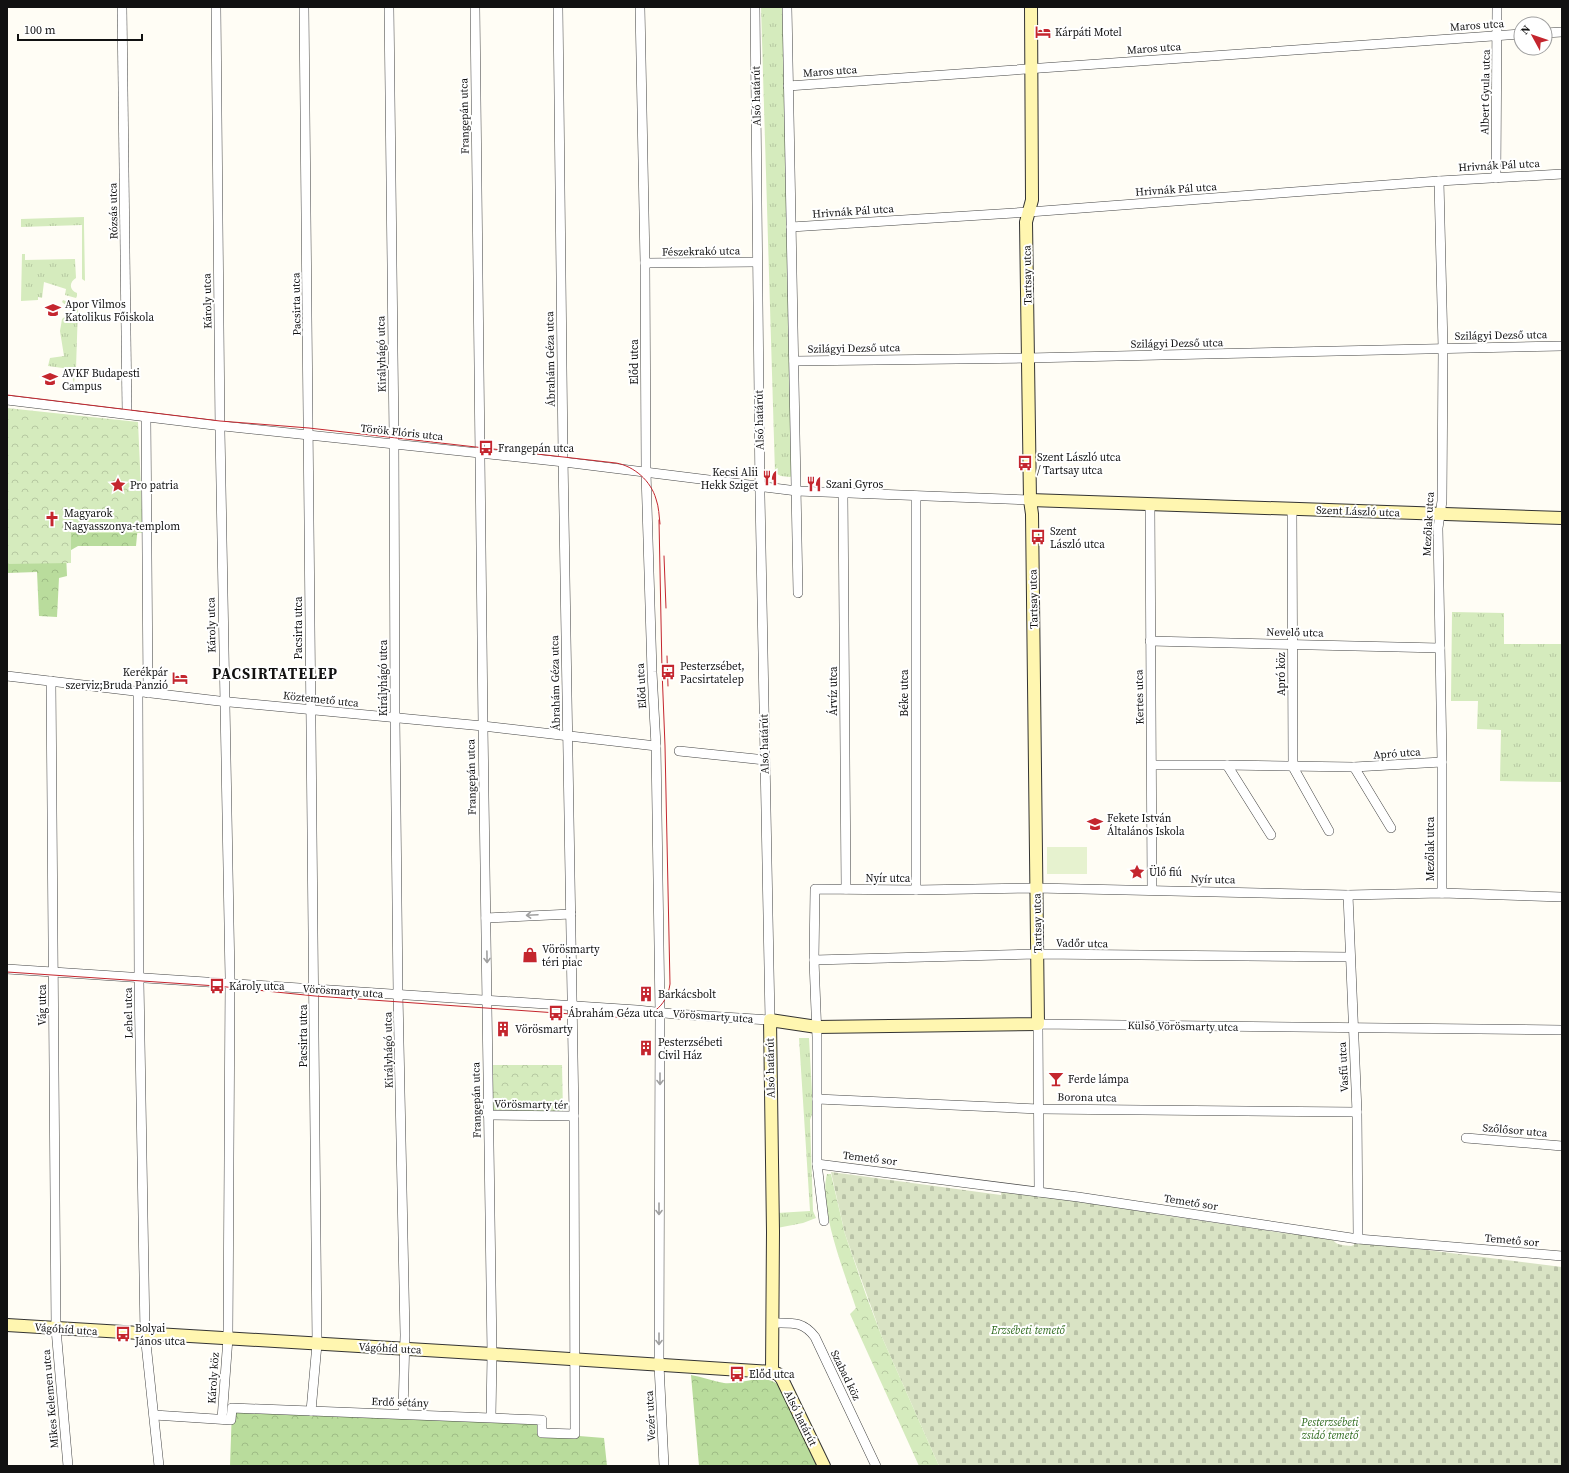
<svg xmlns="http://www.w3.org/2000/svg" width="1569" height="1473" viewBox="0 0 1569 1473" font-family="'Source Serif 4',serif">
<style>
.grass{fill:url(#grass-tufts)}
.forest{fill:url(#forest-crowns)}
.cemetery{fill:url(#cemetery-stones)}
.park{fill:url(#park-crowns)}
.pitch{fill:#e6f2cf}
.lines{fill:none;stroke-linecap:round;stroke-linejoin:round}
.street-casing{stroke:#444;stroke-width:10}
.secondary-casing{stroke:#333;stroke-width:14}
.street{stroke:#fff;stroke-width:9}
.secondary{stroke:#fff6b0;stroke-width:12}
.tram{stroke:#c4262e;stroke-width:1}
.oneway{stroke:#a0a0a0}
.labels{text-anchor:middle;stroke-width:4;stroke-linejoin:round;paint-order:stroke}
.street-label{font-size:11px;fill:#111;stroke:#fff}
.poi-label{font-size:11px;fill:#111;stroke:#fff;text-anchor:start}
.park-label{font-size:11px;font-style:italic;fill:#2f6b1f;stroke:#fff}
.district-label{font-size:15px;font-weight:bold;letter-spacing:1px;fill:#111;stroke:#fff}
</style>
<defs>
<pattern id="grass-tufts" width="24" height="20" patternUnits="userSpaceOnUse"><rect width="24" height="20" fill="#d5ebbd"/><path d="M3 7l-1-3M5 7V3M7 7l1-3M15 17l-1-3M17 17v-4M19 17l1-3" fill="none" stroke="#b6c8a1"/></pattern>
<pattern id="forest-crowns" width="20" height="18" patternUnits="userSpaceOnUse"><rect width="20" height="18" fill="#b9dc9c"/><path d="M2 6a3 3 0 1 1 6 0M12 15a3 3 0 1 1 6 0" fill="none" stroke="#9ebc85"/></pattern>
<pattern id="cemetery-stones" width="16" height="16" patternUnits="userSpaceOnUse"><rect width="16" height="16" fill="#d9e3c4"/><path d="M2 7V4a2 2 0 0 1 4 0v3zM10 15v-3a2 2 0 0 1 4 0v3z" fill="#b9c2a7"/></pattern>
<pattern id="park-crowns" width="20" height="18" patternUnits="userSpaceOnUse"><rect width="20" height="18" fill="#d5ebbd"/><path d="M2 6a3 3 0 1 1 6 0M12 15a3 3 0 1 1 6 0" fill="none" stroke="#b6c8a1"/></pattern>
</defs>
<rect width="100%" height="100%" fill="#fffdf5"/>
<g class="grass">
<polygon points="761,7 784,7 795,474 790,477 781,476 775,473"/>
<polygon points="84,217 84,225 85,281 82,279 82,225 21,227 21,219"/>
<path d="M22,254H25V260L75,259L76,278C69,282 69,290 77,293V296L76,298L65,295L66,289L44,282L42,298L38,297V300L21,301Z"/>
<polygon points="63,300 75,305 78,308 76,368 74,383 72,377 69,376 70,369 48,366 50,358 64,356 60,331 62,319 73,311 62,302"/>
<polygon points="1452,612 1504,613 1504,644 1562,644 1562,782 1500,781 1501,730 1477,729 1478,701 1451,701"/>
<polygon points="799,1038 809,1038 813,1111 810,1120 813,1211 816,1218 803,1223 777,1228 777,1213 810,1211"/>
</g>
<g class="forest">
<polygon points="7,498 70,524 138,525 136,546 78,546 66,553 67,576 59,578 57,617 39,616 37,572 7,573"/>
<path d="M691,1375C702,1377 713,1381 724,1383C742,1385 767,1371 780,1387L817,1466H699Z"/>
<polygon points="232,1408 542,1420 542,1433 604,1438 607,1466 230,1466"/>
</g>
<path class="cemetery" d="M831,1172L1001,1195L1002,1188L1156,1211V1214L1283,1233L1332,1237C1334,1246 1344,1245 1351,1246L1354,1245L1355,1241L1562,1267V1466H939L882,1337L845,1234Z"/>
<g class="park">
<polygon points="7,408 138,422 143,533 71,533 71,563 7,564"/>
<polygon points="493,1065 562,1065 563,1112 493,1113"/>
<path d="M827,1174H831L845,1234L866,1295L882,1337L939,1466H919L850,1314L856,1308C845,1274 818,1208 827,1174Z"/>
</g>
<rect class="pitch" x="1047" y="847" width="40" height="27"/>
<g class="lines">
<defs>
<g id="street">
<polyline points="122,7 127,414"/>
<polyline points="216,7 220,430 230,978 228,1338 222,1419"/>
<polyline points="304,7 317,1344 311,1411"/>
<polyline points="389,7 394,437 395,718 398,994 405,1335 403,1413"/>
<polyline points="475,7 483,726 492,1354 491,1417"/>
<polyline points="640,7 645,263 646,472 652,672 656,746 660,1012 659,1365 664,1466"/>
<polyline points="787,7 798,593"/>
<polyline points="1545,33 1562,32"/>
<polyline points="788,86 1521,34"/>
<polyline points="1496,178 1497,7"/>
<polyline points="1439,181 1443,348 1442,501 1438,528 1442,762 1442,893"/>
<polyline points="791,227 1029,212 1439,181 1562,174"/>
<polyline points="645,263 757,262"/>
<polyline points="794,361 1028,358 1562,346"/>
<polyline points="7,400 214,425 564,462 797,491 1030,500"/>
<polyline points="146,417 148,693"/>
<polyline points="843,493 846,889"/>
<polyline points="916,496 916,890"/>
<polyline points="1150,504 1152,890"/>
<polyline points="1292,509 1293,767 1329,831"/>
<polyline points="1150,641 1440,648"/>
<polyline points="7,676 219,701 483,726 656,746"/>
<polyline points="51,681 56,1329 68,1466"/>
<polyline points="138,691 139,981 145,1334 159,1466"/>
<polyline points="679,751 765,760"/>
<polyline points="1152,765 1227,765 1354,767 1442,762"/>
<polyline points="1227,765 1271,835"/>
<polyline points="1354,767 1391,828"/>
<polyline points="1348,895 1357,1112 1358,1239"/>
<polyline points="486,918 571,914"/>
<polyline points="814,960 1037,954 1350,957"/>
<polyline points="7,969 637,1010 674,1014 770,1020 760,495 755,7"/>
<polyline points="817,1099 1039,1109 1357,1112"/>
<polyline points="488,1115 574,1116"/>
<polyline points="1466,1138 1562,1146"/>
<polyline points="817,1164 1078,1197 1358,1239 1562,1256"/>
<polyline points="1039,1192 1038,1024 1562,1030"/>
<polyline points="824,1221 817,1164 817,1037 814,960 815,889 916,890 1036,888 1348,895 1442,893 1562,897"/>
<path d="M773,1323C792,1323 803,1321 815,1337L876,1466"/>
<polyline points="154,1415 231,1420 232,1408 542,1420 542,1433 575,1434 574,1116 563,456 558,7"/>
</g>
<g id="secondary">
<polyline points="1030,500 1562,518"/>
<polyline points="7,1325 492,1354 772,1372 778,1374 782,1379 824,1466"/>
<polyline points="772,1372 773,1232 770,1020 817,1027 1038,1024 1032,514 1030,500 1026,222 1032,200 1031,7"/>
</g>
</defs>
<use href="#street" class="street-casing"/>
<use href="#secondary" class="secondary-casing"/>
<use href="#street" class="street"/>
<use href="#secondary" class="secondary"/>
<g class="tram">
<path d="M7,395L220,421L309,428L616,463C634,466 651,481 656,499C659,507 659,516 660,524"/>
<polyline points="664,556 666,608"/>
<polyline points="667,656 668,686"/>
<path d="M7,972L217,986L315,996L628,1018C649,1019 667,1007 670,984L665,746L662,670L659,520"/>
</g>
</g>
<defs><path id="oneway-shaft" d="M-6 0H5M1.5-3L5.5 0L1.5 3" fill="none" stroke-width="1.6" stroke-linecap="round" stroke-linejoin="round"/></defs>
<g class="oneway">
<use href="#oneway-shaft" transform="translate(532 915) rotate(177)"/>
<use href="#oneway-shaft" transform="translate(487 957) rotate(89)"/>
<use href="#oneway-shaft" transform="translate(660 1079) rotate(90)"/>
<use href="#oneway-shaft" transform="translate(659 1209) rotate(90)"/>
<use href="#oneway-shaft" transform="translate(659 1339) rotate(90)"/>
</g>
<defs>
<symbol id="hotel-bare" viewBox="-9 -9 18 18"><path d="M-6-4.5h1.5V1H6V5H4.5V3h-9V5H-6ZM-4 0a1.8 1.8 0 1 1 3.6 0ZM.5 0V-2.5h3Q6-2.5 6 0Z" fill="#c4262e" stroke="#fff" stroke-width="2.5" paint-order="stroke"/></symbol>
<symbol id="university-bare" viewBox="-9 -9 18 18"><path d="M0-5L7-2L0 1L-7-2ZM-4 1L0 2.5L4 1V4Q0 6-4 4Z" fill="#c4262e" stroke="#fff" stroke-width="2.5" paint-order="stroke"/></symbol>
<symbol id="bus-bare" viewBox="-9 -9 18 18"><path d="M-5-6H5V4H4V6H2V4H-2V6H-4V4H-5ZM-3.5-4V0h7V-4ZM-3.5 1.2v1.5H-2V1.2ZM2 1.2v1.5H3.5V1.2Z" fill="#c4262e" stroke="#fff" stroke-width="2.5" paint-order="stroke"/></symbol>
<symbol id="restaurant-bare" viewBox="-9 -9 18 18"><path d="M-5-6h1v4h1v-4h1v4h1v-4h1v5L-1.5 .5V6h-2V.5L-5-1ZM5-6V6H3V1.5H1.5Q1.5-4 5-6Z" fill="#c4262e" stroke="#fff" stroke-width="2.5" paint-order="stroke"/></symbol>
<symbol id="sight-bare" viewBox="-9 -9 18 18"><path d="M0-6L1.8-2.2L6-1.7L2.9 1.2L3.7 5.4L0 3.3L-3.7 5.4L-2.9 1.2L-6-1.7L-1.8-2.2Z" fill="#c4262e" stroke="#fff" stroke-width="2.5" paint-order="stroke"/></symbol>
<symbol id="church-bare" viewBox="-9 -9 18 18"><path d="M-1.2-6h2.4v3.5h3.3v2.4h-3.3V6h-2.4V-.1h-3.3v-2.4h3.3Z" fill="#c4262e" stroke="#fff" stroke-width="2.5" paint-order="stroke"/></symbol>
<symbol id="school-bare" viewBox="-9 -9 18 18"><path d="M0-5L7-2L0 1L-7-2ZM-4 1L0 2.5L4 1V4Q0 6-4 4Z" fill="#c4262e" stroke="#fff" stroke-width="2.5" paint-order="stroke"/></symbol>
<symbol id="shop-bare" viewBox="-9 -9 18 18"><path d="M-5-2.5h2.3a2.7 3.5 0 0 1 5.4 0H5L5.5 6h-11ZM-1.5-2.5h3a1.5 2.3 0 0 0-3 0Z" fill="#c4262e" stroke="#fff" stroke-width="2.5" paint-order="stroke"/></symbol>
<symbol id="building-bare" viewBox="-9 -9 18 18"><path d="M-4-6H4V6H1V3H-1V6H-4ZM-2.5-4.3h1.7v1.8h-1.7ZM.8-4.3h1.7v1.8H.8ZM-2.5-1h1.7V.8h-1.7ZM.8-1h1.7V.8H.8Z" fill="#c4262e" stroke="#fff" stroke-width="2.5" paint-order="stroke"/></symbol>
<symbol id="bar-bare" viewBox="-9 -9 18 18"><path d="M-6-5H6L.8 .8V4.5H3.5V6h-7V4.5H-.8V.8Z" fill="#c4262e" stroke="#fff" stroke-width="2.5" paint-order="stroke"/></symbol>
</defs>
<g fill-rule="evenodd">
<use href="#hotel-bare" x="1032" y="21" width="22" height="22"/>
<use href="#university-bare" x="42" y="299" width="22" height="22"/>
<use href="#university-bare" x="39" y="368" width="22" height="22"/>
<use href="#bus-bare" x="475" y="437" width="22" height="22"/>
<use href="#bus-bare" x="1014" y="452" width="22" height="22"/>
<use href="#restaurant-bare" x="759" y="467" width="22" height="22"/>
<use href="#restaurant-bare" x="803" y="473" width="22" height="22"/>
<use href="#sight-bare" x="107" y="474" width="22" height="22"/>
<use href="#church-bare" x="41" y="508" width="22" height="22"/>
<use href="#bus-bare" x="1027" y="526" width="22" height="22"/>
<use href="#bus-bare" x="657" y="661" width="22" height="22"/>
<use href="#hotel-bare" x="169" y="667" width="22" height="22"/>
<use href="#school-bare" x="1084" y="813" width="22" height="22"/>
<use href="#sight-bare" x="1126" y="861" width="22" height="22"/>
<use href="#shop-bare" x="519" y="944" width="22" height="22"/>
<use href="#bus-bare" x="206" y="975" width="22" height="22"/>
<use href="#building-bare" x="635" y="983" width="22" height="22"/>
<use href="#bus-bare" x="545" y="1002" width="22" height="22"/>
<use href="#building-bare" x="492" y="1018" width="22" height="22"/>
<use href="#building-bare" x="635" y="1037" width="22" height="22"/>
<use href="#bar-bare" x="1045" y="1068" width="22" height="22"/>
<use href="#bus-bare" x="112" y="1323" width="22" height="22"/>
<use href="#bus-bare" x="726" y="1363" width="22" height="22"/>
</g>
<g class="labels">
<g class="street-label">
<text transform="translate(1477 25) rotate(-4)" y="4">Maros utca</text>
<text transform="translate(1154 48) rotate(-4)" y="4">Maros utca</text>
<text transform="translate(830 71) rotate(-4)" y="4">Maros utca</text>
<text transform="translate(1485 92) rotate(-89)" y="4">Albert Gyula utca</text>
<text transform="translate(756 96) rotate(-91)" y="4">Alsó határút</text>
<text transform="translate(464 116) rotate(-91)" y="4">Frangepán utca</text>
<text transform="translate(1499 165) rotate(-3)" y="4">Hrivnák Pál utca</text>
<text transform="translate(1176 189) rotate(-4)" y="4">Hrivnák Pál utca</text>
<text transform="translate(113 211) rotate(-91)" y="4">Rózsás utca</text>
<text transform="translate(853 211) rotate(-4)" y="4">Hrivnák Pál utca</text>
<text transform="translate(701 251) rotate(-1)" y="4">Fészekrakó utca</text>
<text transform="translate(1027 275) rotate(-91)" y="4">Tartsay utca</text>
<text transform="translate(207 301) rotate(-91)" y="4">Károly utca</text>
<text transform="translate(296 304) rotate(-91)" y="4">Pacsirta utca</text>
<text transform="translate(1501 335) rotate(-1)" y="4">Szilágyi Dezső utca</text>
<text transform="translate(1177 343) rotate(-1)" y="4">Szilágyi Dezső utca</text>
<text transform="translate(854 348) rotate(-1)" y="4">Szilágyi Dezső utca</text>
<text transform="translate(381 354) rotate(-91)" y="4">Királyhágó utca</text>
<text transform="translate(550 359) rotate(-91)" y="4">Ábrahám Géza utca</text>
<text transform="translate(634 362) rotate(-90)" y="4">Előd utca</text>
<text transform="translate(759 420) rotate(-91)" y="4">Alsó határút</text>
<text transform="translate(402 432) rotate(6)" y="4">Török Flóris utca</text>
<text transform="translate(1358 511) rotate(2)" y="4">Szent László utca</text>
<text transform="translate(1428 524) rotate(-87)" y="4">Mezőlak utca</text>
<text transform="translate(1033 599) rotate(-91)" y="4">Tartsay utca</text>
<text transform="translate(211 625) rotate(-91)" y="4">Károly utca</text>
<text transform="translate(298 628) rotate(-90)" y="4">Pacsirta utca</text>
<text transform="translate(1295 632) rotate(1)" y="4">Nevelő utca</text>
<text transform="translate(1281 674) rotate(-90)" y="4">Apró köz</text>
<text transform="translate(383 678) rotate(-90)" y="4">Királyhágó utca</text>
<text transform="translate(555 683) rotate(-91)" y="4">Ábrahám Géza utca</text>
<text transform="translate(641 686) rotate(-93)" y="4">Előd utca</text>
<text transform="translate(833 691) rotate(-90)" y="4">Árvíz utca</text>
<text transform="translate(904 693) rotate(-90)" y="4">Béke utca</text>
<text transform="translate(1139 697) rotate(-91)" y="4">Kertes utca</text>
<text transform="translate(321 699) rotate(6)" y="4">Köztemető utca</text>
<text transform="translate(764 744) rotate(-91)" y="4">Alsó határút</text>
<text transform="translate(1397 753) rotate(-4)" y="4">Apró utca</text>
<text transform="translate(471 777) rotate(-91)" y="4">Frangepán utca</text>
<text transform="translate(1430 849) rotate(-90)" y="4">Mezőlak utca</text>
<text x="888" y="882">Nyír utca</text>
<text transform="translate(1213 879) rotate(1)" y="4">Nyír utca</text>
<text transform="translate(1037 923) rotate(-91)" y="4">Tartsay utca</text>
<text transform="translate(1082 943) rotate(1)" y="4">Vadőr utca</text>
<text transform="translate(343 991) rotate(4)" y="4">Vörösmarty utca</text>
<text transform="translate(42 1005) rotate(-90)" y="4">Vág utca</text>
<text transform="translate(128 1013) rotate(-91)" y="4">Lehel utca</text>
<text transform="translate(713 1016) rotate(4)" y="4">Vörösmarty utca</text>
<text transform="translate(1183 1026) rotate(1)" y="4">Külső Vörösmarty utca</text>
<text transform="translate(303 1036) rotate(-90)" y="4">Pacsirta utca</text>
<text transform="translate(388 1050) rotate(-91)" y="4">Királyhágó utca</text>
<text transform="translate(1343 1067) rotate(-93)" y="4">Vasfű utca</text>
<text transform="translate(770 1068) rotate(-91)" y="4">Alsó határút</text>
<text transform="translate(1087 1097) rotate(1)" y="4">Borona utca</text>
<text transform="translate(476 1100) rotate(-91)" y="4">Frangepán utca</text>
<text transform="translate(531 1104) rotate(1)" y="4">Vörösmarty tér</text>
<text transform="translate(1515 1130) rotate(5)" y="4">Szőlősor utca</text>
<text transform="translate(870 1158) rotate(7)" y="4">Temető sor</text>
<text transform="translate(1191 1202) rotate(9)" y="4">Temető sor</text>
<text transform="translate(1512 1240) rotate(5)" y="4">Temető sor</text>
<text transform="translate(66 1329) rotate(4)" y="4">Vágóhíd utca</text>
<text transform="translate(390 1348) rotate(3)" y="4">Vágóhíd utca</text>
<text transform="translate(846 1375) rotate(64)" y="4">Szabad köz</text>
<text transform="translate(213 1378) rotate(-86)" y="4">Károly köz</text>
<text transform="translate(50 1399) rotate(-95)" y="4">Mikes Kelemen utca</text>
<text transform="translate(400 1402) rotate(2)" y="4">Erdő sétány</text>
<text transform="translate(650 1416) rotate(-93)" y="4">Vezér utca</text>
<text transform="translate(801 1418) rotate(64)" y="4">Alsó határút</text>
</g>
<g class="poi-label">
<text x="1055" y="36">Kárpáti Motel</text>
<text x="65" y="308">Apor Vilmos<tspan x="65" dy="13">Katolikus Főiskola</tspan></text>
<text x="62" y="377">AVKF Budapesti<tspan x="62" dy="13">Campus</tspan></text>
<text x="498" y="452">Frangepán utca</text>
<text x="1037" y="461">Szent László utca<tspan x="1037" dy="13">/ Tartsay utca</tspan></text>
<text x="758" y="476" text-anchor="end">Kecsi Alii<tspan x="758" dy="13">Hekk Sziget</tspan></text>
<text x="826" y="488">Szani Gyros</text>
<text x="130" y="489">Pro patria</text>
<text x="64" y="517">Magyarok<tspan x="64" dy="13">Nagyasszonya-templom</tspan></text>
<text x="1050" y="535">Szent<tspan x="1050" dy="13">László utca</tspan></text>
<text x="680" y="670">Pesterzsébet,<tspan x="680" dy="13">Pacsirtatelep</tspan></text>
<text x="168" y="676" text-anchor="end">Kerékpár<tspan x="168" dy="13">szerviz;Bruda Panzió</tspan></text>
<text x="1107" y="822">Fekete István<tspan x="1107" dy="13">Általános Iskola</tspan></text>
<text x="1149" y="876">Ülő fiú</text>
<text x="542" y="953">Vörösmarty<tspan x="542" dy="13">téri piac</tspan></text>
<text x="229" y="990">Károly utca</text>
<text x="658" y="998">Barkácsbolt</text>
<text x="568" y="1017">Ábrahám Géza utca</text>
<text x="515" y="1033">Vörösmarty</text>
<text x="658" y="1046">Pesterzsébeti<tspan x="658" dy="13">Civil Ház</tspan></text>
<text x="1068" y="1083">Ferde lámpa</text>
<text x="135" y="1332">Bolyai<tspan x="135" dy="13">János utca</tspan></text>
<text x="749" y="1378">Előd utca</text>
</g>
<g class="park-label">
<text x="1028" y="1334">Erzsébeti temető</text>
<text x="1330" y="1426">Pesterzsébeti<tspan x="1330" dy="13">zsidó temető</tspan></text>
</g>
<g class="district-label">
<text x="275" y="679">PACSIRTATELEP</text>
</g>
</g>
<rect width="1569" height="1473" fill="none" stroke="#111111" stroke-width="16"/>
<g transform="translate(1533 36) rotate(310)"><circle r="19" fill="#ffffff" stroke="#a0a0a0"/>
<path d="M0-3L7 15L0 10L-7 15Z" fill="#c4262e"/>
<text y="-6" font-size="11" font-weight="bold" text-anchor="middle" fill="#111111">N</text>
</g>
<path d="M18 34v6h124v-6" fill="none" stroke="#111111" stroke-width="2"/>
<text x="24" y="34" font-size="12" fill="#111111" stroke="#ffffff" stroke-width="3" paint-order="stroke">100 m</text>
</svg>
